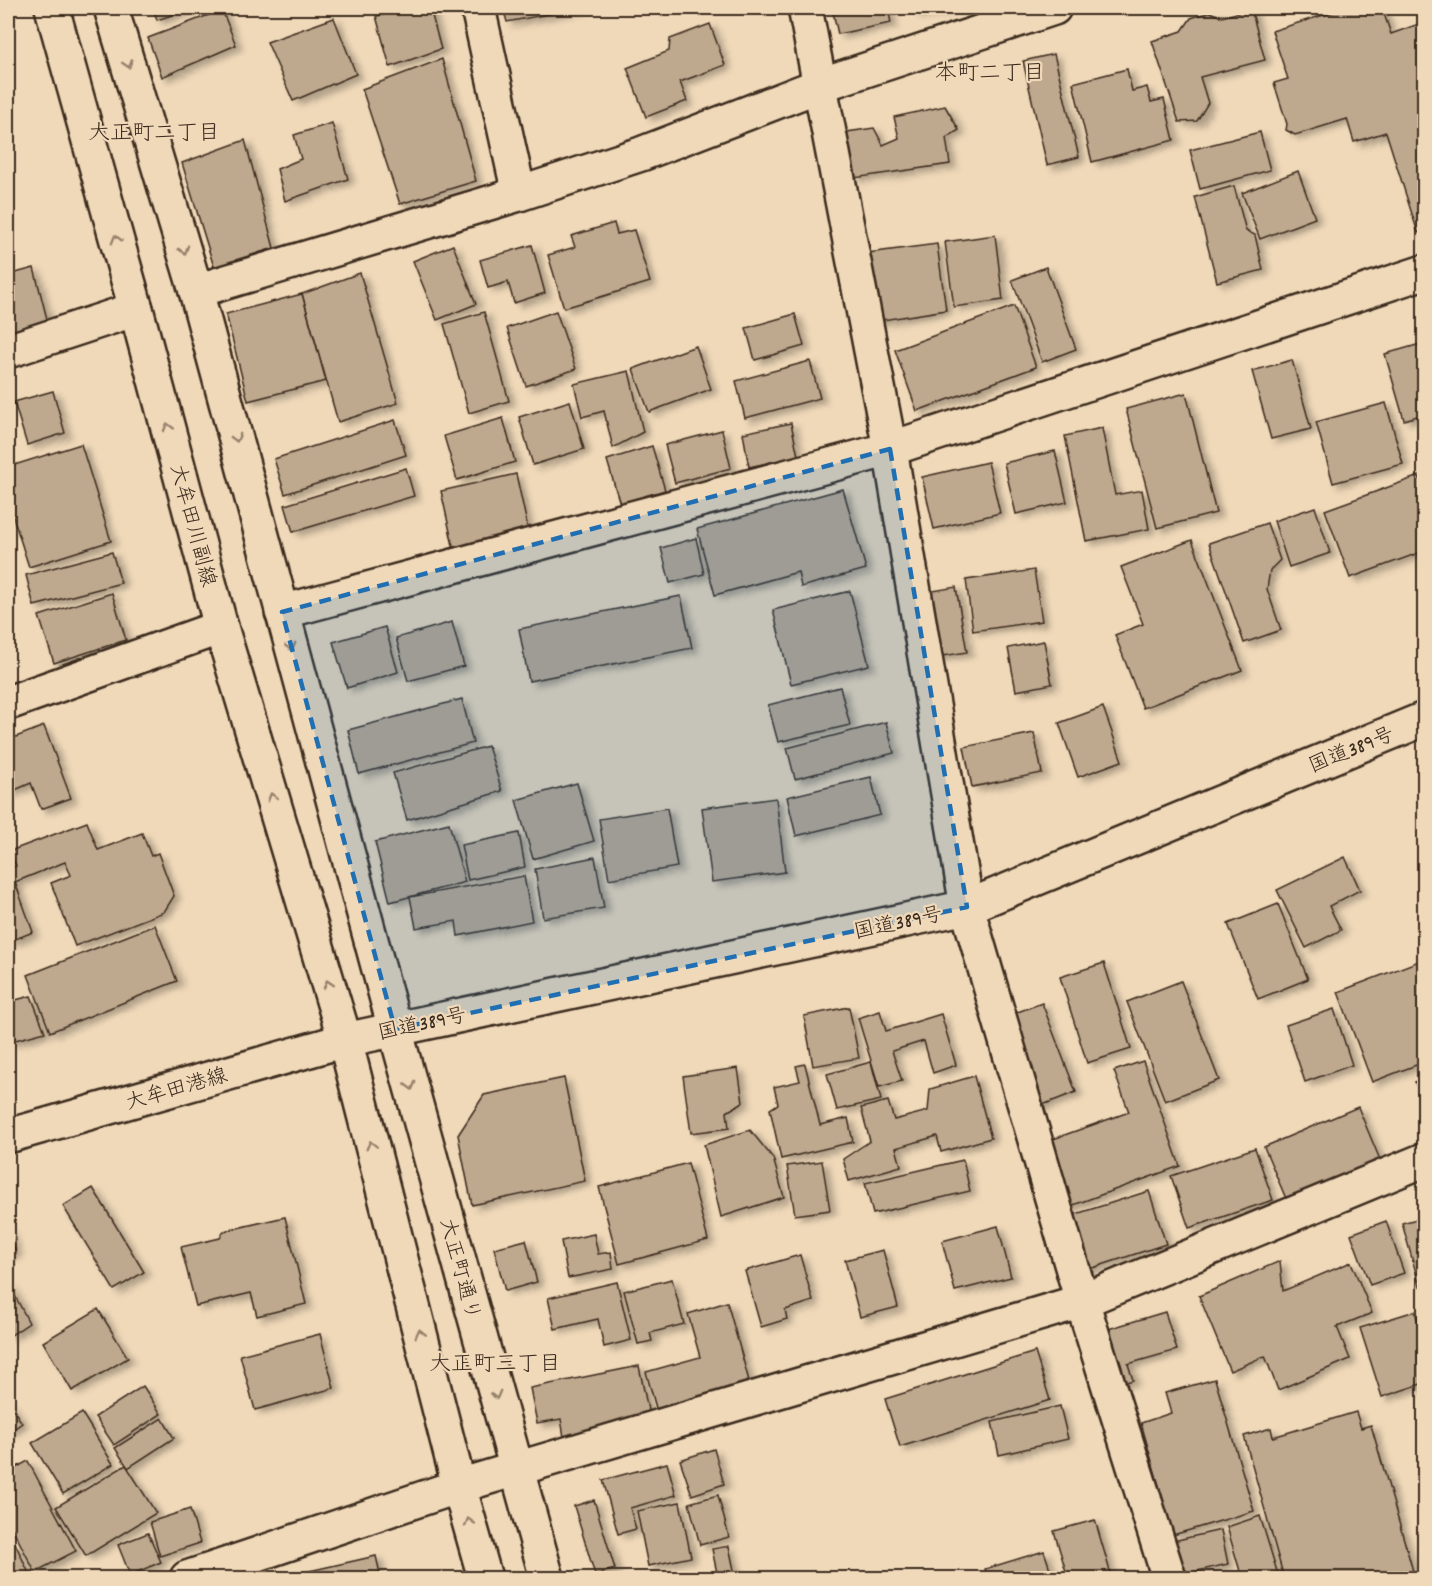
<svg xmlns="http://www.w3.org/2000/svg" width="1432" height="1586" viewBox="0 0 1432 1586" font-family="Dekko,'Klee One',sans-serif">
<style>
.building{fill:#bea88e;stroke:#3b2a1e;stroke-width:1.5;filter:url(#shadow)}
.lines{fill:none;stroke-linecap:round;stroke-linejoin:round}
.minor-casing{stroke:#3b2a1e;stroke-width:38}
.major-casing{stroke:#3b2a1e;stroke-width:38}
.highway-casing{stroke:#3b2a1e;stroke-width:38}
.minor{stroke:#f0d9b9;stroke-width:33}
.major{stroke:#f0d9b9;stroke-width:33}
.highway{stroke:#f0d9b9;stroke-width:33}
.oneway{stroke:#96826c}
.marked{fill:#1f6fb2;fill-opacity:0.2;stroke:#1f6fb2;stroke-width:4.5;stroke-dasharray:12 8;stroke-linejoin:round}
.labels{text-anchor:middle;stroke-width:4.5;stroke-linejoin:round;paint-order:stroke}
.street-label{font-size:21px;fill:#3b2a1e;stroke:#f0d9b9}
.neighbourhood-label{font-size:22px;fill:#3b2a1e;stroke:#f0d9b9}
</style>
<defs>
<filter id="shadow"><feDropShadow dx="6" dy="4" stdDeviation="3" flood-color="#0004"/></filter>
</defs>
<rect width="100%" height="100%" fill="#f0d9b9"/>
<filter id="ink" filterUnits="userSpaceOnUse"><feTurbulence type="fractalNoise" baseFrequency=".0167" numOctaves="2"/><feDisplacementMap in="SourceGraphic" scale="12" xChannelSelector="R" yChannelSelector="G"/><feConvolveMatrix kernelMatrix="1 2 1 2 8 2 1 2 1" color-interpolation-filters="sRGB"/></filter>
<g filter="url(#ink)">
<g class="building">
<polygon points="153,8 193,8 157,20"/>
<polygon points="420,8 430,8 441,49 390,67 376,16"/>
<polygon points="503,8 580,8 507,22"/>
<polygon points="832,8 888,8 891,23 838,34"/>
<polygon points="915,8 952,8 916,14"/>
<polygon points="1346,8 1382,8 1391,34 1424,22 1424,230 1418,233 1386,132 1354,142 1347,119 1295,135 1286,130 1287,124 1274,83 1288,79 1272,31"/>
<polygon points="1251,9 1265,60 1200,77 1208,103 1197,121 1179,122 1152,41 1182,31 1191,18 1210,12 1222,17"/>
<polygon points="222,10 236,45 162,77 148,38"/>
<polygon points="334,18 356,74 293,101 267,42"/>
<polygon points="710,24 725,65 680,82 687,101 646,117 627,68 669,51 670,39"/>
<polygon points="1054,54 1079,157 1047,165 1023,61"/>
<polygon points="442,59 476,181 400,204 362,89"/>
<polygon points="1127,69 1132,91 1147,87 1151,102 1164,99 1174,140 1092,162 1073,83"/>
<polygon points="945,106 959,130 946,138 950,164 854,178 847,132 874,128 883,145 899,138 894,117"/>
<polygon points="332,123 348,179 285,201 277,169 301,159 294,135"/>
<polygon points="1260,132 1270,170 1200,189 1190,150"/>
<polygon points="245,140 274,248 214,267 182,163"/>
<polygon points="1298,171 1315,218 1260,239 1242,193"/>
<polygon points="1234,186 1246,231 1255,235 1263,270 1217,282 1195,197"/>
<polygon points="614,223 617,234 634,230 650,282 564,308 548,255 575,247 571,236"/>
<polygon points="995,235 1003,300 954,307 945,242"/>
<polygon points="937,244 946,310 870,322 868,253"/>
<polygon points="453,245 476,304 437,320 413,261"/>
<polygon points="532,245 545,293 514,303 508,282 488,288 480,260"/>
<polygon points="1046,267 1076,349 1042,362 1012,280"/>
<polygon points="34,268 49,327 8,338 8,275"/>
<polygon points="360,273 398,403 338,422 302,294"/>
<polygon points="302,294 326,381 248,401 226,314"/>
<polygon points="1014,306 1036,367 917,411 895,350"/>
<polygon points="556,311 576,369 526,386 507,328"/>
<polygon points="484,312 509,401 469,413 444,324"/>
<polygon points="795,314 804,346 755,360 746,328"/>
<polygon points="1424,343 1424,414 1404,420 1385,354"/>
<polygon points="696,346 711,389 649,412 633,369"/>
<polygon points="1292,360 1311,429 1271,439 1252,371"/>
<polygon points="810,361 820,398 745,418 736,381"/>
<polygon points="629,371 643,432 613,448 604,411 582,417 574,384"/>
<polygon points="53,391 65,433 27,445 14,402"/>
<polygon points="1186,393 1216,513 1157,528 1126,409"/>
<polygon points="570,401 584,449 533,465 519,417"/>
<polygon points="1386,403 1403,464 1333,483 1316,422"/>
<polygon points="503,418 515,462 457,480 444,436"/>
<polygon points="395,420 406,455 285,494 274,459"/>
<polygon points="791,423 798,456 749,467 743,433"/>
<polygon points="1102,428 1115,495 1142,490 1149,529 1086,541 1065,436"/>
<polygon points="722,430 731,468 675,483 665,445"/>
<polygon points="81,444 111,541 29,567 8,501 8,467"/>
<polygon points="652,446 665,490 620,504 607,460"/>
<polygon points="1055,451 1067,502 1016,514 1004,463"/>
<polygon points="988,462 1000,513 934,529 922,477"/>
<polygon points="406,468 414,496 293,532 285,505"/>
<polygon points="516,474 529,533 454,550 441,491"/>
<polygon points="1419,476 1424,492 1424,551 1350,578 1325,510"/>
<polygon points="843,489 866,569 801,587 798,572 715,595 697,529"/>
<polygon points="1315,507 1330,553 1289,567 1274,521"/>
<polygon points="1267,523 1280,560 1270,570 1267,589 1281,630 1244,643 1209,543"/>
<polygon points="696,538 704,574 670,583 661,548"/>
<polygon points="1192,540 1242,670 1143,708 1115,635 1143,624 1121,567"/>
<polygon points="112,552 121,583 34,606 26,575"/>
<polygon points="1034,570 1042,621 973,631 966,580"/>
<polygon points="956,587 967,652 920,660 909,595"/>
<polygon points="850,591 869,665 791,684 773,610"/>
<polygon points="112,593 126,640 54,663 39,616"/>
<polygon points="681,596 692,648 529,681 519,629"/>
<polygon points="452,622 464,666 408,681 396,638"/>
<polygon points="385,627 398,672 347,688 333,642"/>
<polygon points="1044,641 1052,684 1016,691 1008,648"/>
<polygon points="840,687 850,725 778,742 768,705"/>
<polygon points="462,699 473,743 359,774 348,730"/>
<polygon points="1103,707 1122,761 1078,777 1059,723"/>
<polygon points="886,722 894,753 795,779 787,748"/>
<polygon points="44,726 71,798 41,809 31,783 8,793 8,740"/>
<polygon points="1034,733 1042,773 972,787 964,747"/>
<polygon points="488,746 502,791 407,820 393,773"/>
<polygon points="871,777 880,815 796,836 787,797"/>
<polygon points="577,783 594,841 533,859 516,800"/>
<polygon points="776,798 785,872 712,882 702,808"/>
<polygon points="667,808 677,867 609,879 599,819"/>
<polygon points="87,822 98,850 142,833 151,856 158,853 174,896 164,912 75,946 51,883 71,875 65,862 15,882 33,932 8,942 8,870 16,866 10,851"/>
<polygon points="449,823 465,882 390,902 375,842"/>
<polygon points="519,833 525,867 468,880 461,845"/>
<polygon points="595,857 604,908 543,918 535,869"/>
<polygon points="1345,857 1360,890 1329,906 1341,930 1306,948 1277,890"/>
<polygon points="524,876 532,921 458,936 456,921 416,928 410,897"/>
<polygon points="1278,904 1308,979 1258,999 1228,924"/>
<polygon points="155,925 177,981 50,1032 28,975"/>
<polygon points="1424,959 1424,1062 1372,1082 1338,992"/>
<polygon points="1104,963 1131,1049 1087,1063 1060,977"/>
<polygon points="1181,981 1219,1080 1165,1101 1127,1002"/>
<polygon points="31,996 45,1032 8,1042 8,1002"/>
<polygon points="1042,1003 1076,1092 1027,1111 993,1021"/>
<polygon points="849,1007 859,1058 813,1066 804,1016"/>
<polygon points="1334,1009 1352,1065 1305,1082 1286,1025"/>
<polygon points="880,1011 886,1031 941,1014 956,1065 933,1073 924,1041 892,1051 902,1081 879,1087 858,1018"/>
<polygon points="1143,1061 1180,1166 1065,1208 1042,1143 1129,1112 1114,1071"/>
<polygon points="871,1062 881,1100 837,1110 827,1074"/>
<polygon points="805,1064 820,1125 848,1118 853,1142 781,1159 770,1109 778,1104 774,1087 800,1081 796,1066"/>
<polygon points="738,1068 743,1102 727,1112 729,1128 691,1133 683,1076"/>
<polygon points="974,1076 991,1138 941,1152 937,1136 896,1148 901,1166 849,1181 843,1159 870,1141 861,1108 888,1101 894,1120 928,1111 930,1089"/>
<polygon points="564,1078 585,1181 472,1205 458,1135 484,1095"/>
<polygon points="1424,1078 1424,1106 1415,1082"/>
<polygon points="1358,1107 1381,1162 1287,1201 1264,1147"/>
<polygon points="750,1130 773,1158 784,1197 721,1217 704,1145"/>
<polygon points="1255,1148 1273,1200 1189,1228 1171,1176"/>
<polygon points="963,1160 970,1191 873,1214 865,1183"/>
<polygon points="822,1161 830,1210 795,1215 787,1166"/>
<polygon points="688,1163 708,1240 619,1264 599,1187"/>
<polygon points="93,1188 144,1272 114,1290 63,1206"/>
<polygon points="1149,1191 1166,1244 1074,1274 1057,1220"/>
<polygon points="285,1217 306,1304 257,1316 251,1293 196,1306 181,1247 220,1238 224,1231"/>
<polygon points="1424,1217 1424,1286 1420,1287 1402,1223"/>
<polygon points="1386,1221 1404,1273 1370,1285 1351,1234"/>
<polygon points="998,1226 1011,1277 955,1291 942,1241"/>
<polygon points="8,1227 16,1253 8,1256"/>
<polygon points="594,1234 598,1254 611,1252 613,1269 568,1278 561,1241"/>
<polygon points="526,1240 537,1282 505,1291 494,1248"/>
<polygon points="883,1250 898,1307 860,1317 845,1260"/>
<polygon points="800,1255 813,1301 785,1310 787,1319 761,1327 745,1271"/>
<polygon points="1280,1261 1283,1291 1351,1262 1372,1313 1337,1327 1350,1359 1278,1390 1265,1356 1230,1371 1199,1296"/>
<polygon points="672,1279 684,1324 650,1333 652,1341 638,1344 624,1291"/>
<polygon points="8,1282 29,1323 8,1337"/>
<polygon points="617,1282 631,1340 604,1347 598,1319 555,1329 548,1298"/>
<polygon points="727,1302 751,1388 658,1415 646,1372 700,1357 688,1314"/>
<polygon points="98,1309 128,1358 72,1391 43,1342"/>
<polygon points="1415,1311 1424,1344 1424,1383 1382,1397 1360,1328"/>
<polygon points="1165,1312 1177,1350 1128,1364 1133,1380 1110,1387 1098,1332"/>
<polygon points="320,1334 334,1388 255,1410 240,1355"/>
<polygon points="1035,1352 1050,1400 900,1447 885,1399"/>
<polygon points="639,1366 650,1420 564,1437 561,1419 537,1423 530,1388"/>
<polygon points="1215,1379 1254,1511 1173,1535 1141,1423 1171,1413 1165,1393"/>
<polygon points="143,1386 161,1414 114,1445 95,1417"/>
<polygon points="8,1401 22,1423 8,1433"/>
<polygon points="1060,1406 1068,1439 999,1455 992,1422"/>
<polygon points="1356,1412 1361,1428 1371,1425 1413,1571 1388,1578 1284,1578 1244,1436 1271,1428 1273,1437"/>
<polygon points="82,1413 113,1464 63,1494 32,1443"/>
<polygon points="162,1418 174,1438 128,1468 115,1448"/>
<polygon points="714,1449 724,1484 692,1495 680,1460"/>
<polygon points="28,1461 76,1551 35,1572 8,1520 8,1472"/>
<polygon points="667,1463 676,1495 630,1508 636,1529 618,1534 603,1480"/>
<polygon points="126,1465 156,1513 86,1556 56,1507"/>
<polygon points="718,1495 729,1537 700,1545 689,1503"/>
<polygon points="594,1500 615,1569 595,1575 574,1506"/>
<polygon points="680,1502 691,1557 648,1566 637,1511"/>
<polygon points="190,1509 200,1543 160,1556 150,1522"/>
<polygon points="1260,1516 1279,1578 1242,1578 1227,1527"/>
<polygon points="1095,1520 1112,1578 1068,1578 1054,1531"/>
<polygon points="1221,1530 1228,1564 1193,1572 1195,1578 1167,1578 1160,1544"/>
<polygon points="148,1533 161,1562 130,1575 118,1545"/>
<polygon points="15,1543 31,1578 8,1578 8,1546"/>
<polygon points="729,1546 735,1575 718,1578 712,1549"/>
<polygon points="1044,1551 1053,1578 988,1578 985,1569"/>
<polygon points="376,1556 381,1578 288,1578 287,1576"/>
</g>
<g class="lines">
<defs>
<g id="minor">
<polyline points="478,8 519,194"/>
<polyline points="805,8 890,449 967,907 1082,1301 1169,1578"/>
<polyline points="196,291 519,194 641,154 820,85 1054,8"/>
<polyline points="8,351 136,309"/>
<polyline points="282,612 890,449 1424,272"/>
<polyline points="8,703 221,627"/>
<polyline points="187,1578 459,1486 1082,1301 1424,1160"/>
</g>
<g id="major">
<polyline points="111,8 196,291 395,1029"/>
<polyline points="8,1136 345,1040 221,627 136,309 52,8"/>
</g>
<g id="highway">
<polyline points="395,1029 547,1578"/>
<polyline points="485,1578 459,1486 345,1040 967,907 1424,719"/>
</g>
</defs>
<use href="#minor" class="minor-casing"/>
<use href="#major" class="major-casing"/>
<use href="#highway" class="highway-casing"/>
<use href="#minor" class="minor"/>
<use href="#major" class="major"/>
<use href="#highway" class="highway"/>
</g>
<defs><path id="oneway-chevron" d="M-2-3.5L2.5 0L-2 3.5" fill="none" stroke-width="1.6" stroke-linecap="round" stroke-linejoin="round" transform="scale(1.5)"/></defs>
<g class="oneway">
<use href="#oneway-chevron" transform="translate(128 64) rotate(73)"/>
<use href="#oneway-chevron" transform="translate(116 239) rotate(-106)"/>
<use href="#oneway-chevron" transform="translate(184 250) rotate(73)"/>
<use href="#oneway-chevron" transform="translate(168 427) rotate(-105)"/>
<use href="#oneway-chevron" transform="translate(236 438) rotate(75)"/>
<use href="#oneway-chevron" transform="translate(291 647) rotate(75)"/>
<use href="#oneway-chevron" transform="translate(272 797) rotate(-107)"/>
<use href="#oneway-chevron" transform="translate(328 984) rotate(-107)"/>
<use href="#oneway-chevron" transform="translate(411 1086) rotate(75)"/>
<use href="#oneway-chevron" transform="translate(371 1145) rotate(-104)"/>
<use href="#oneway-chevron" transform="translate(420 1333) rotate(-104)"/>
<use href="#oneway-chevron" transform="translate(496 1395) rotate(75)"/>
<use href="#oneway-chevron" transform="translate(469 1522) rotate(-106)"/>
</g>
</g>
<path class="marked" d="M890,449L967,907L395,1029L282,612Z"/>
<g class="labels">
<g class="street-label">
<text transform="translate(194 525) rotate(75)" y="7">大牟田川副線</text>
<text transform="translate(1351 749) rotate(-22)" y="7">国道389号</text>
<text transform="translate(898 922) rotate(-12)" y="7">国道389号</text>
<text transform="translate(422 1023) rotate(-12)" y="7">国道389号</text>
<text transform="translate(176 1088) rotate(-16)" y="7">大牟田港線</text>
<text transform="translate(461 1269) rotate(75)" y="7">大正町通り</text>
</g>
<g class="neighbourhood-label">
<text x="990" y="79">本町二丁目</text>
<text x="154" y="139">大正町二丁目</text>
<text x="495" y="1370">大正町三丁目</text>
</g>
</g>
<rect width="1432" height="1586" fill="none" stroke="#f0d9b9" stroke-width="30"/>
<rect x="15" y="15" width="1402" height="1556" fill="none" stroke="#3b2a1e" stroke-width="2" filter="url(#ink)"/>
</svg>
